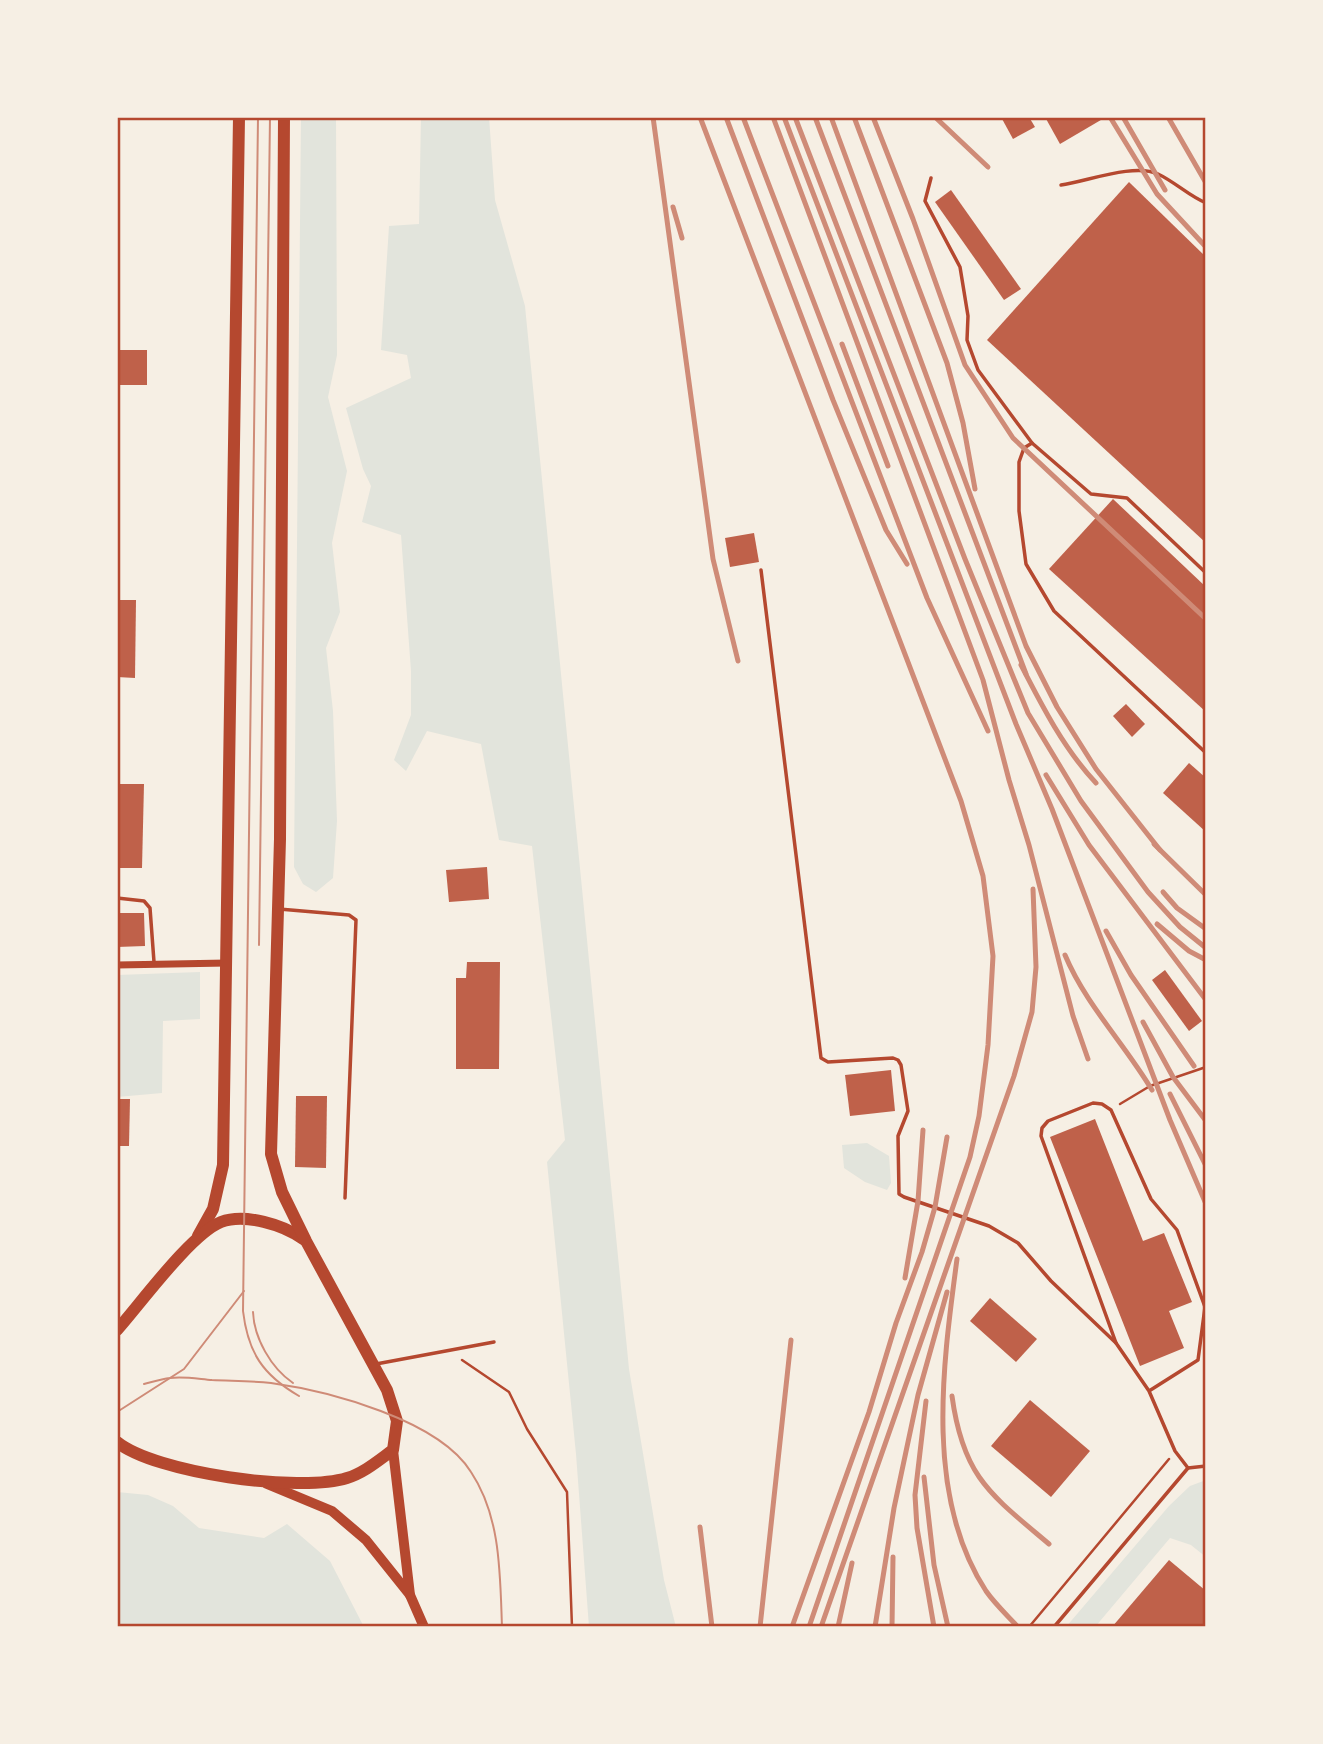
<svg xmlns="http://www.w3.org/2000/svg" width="1323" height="1744" viewBox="0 0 1323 1744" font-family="'Fira Sans',sans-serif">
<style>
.green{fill:#e2e4dc}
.building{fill:#bf614a}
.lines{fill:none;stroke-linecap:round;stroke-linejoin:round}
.path{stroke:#b5482f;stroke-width:2.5}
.service{stroke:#b5482f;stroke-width:3.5}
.minor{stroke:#b5482f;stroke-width:7}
.secondary{stroke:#b5482f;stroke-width:10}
.primary{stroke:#b5482f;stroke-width:12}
.tram{stroke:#cf8b77;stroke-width:2}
.rail{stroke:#cf8b77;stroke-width:5}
.neatline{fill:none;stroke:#b5482f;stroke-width:2.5}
</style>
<rect width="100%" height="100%" fill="#f6efe4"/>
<g class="green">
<polygon points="301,117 336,117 337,355 328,397 347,471 332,543 340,612 326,648 333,711 337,821 333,878 316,892 303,884 294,867"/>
<polygon points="421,117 489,117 495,200 525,306 629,1369 664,1580 676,1627 589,1627 576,1454 547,1162 565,1140 532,846 499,840 481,744 427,731 406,771 394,760 411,715 411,671 401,535 362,522 371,486 363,469 346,408 411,378 407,355 381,350 389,226 419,224"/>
<polygon points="200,972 200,1019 163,1021 162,1093 117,1097 117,975"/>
<polygon points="867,1143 889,1156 891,1183 887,1190 865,1182 844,1168 842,1145"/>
<polygon points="1206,1480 1206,1557 1191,1545 1170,1538 1095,1627 1066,1627 1169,1506 1190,1486"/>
<polygon points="117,1492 148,1495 173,1506 199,1528 264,1538 287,1524 330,1561 364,1627 117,1627"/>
</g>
<g class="building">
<polygon points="1001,117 1029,117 1035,127 1013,139"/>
<polygon points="1045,117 1106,117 1060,144"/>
<polygon points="1129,182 1206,257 1206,543 987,340"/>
<polygon points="951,190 1021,289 1004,300 935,202"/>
<rect x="117" y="350" width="30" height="35"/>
<polygon points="1113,499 1206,587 1206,712 1049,569"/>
<polygon points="754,533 759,562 730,567 725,538"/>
<polygon points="117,600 136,600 135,678 117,677"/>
<polygon points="1126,704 1145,724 1132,737 1113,716"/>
<polygon points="1189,763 1206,778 1206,832 1163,793"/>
<polygon points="117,784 144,784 142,868 117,868"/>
<polygon points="487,867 489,899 449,902 446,870"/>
<polygon points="117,913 144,913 145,946 117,947"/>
<polygon points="467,962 500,962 499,1069 456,1069 456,978 466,978"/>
<polygon points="1165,970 1202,1021 1189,1031 1152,980"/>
<polygon points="891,1070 895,1111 850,1116 845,1075"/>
<polygon points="296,1096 327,1096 326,1168 295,1167"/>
<polygon points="117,1099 130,1099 129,1146 117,1146"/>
<polygon points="1095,1119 1143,1241 1164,1233 1192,1302 1169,1311 1184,1348 1140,1366 1050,1137"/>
<polygon points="990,1298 1037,1339 1016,1362 970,1321"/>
<polygon points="1030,1400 1090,1451 1051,1497 991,1446"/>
<polygon points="1169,1560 1206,1591 1206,1627 1112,1627"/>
</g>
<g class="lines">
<g class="path">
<polyline points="1120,1104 1150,1086 1206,1067"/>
<polyline points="462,1360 509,1392 527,1429 567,1492 572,1627"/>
<polyline points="1029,1627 1169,1459"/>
</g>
<g class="service">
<polyline points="931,178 925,201 960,267 968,316 967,340 978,370 1032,443 1091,494 1127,498 1206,573"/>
<path d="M1061,185C1088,181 1134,163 1158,174C1175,182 1189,196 1206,203"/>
<polyline points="1032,443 1024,448 1019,462 1019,511 1026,564 1054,611 1206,753"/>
<polyline points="761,570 821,1058 828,1062 893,1058 898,1060 901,1065 908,1111 898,1136 899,1194 904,1197 989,1226 1018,1243 1051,1281 1116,1343"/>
<polyline points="117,898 144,901 150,908 154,962"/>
<polyline points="279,909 349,915 356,920 345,1198"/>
<polyline points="376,1364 494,1342"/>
<polyline points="1149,1391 1116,1343 1041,1136 1042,1128 1048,1121 1093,1103 1102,1104 1111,1110 1151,1199 1177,1230 1205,1307 1198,1360 1149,1391 1175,1451 1188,1468"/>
<polyline points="1054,1627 1188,1468 1206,1466"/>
</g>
<polyline class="minor" points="117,965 227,963"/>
<g class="secondary">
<polyline points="393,1450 410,1595 424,1627"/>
<polyline points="267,1484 332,1511 366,1540 410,1595"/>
</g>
<g class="primary">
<polyline points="198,1236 213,1209 223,1165 239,117"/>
<path d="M117,1330C141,1303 191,1234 221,1222C245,1213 284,1225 303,1239"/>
<path d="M117,1442C155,1473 300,1493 347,1478C364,1473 379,1460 393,1450L397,1421L387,1390L306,1241L282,1192L271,1154L280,839L284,117"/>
</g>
<g class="tram">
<path d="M258,117L243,1311C248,1353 263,1375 299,1396"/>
<polyline points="259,945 270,117"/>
<path d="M253,1312C254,1338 271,1368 293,1383"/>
<path d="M144,1384C152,1382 161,1379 170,1378C183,1376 199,1379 212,1380C231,1381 251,1381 271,1383C329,1391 439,1420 471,1472C501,1517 500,1574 502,1627"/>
<polyline points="117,1412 184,1369 244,1291"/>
</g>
<g class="rail">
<polyline points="653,117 713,559 738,661"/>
<polyline points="700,117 961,801 983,876 993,956 988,1045 979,1116 970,1157 809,1627"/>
<polyline points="726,117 833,400 886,530 907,564"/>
<polyline points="743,117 927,598 988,731"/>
<polyline points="773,117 983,680 1009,780 1029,845 1073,1016 1088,1059"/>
<polyline points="784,117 1016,724 1052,809 1170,1120 1206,1204"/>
<polyline points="795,117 965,559 1028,713 1081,801 1148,892 1180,927 1206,948"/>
<polyline points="815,117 1026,674"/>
<polyline points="831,117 1026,646 1057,707 1096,769 1160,850"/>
<polyline points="854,117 947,363 963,423 975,489"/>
<polyline points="873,117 913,219 965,365 1013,438 1206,619"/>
<polyline points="935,117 988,167"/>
<polyline points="1110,117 1157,194 1206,247"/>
<polyline points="1123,117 1165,190"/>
<polyline points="1168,117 1206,183"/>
<polyline points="673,207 682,238"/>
<polyline points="842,344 888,466"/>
<path d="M1021,665C1042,706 1064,749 1096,783"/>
<polyline points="1046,775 1089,845 1206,1000"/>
<polyline points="1154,844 1206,895"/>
<polyline points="1163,892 1177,908 1206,929"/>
<polyline points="1157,924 1189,951 1206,960"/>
<polyline points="1106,931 1131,975 1194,1066"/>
<path d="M1065,955C1086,1005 1124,1043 1152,1090"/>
<polyline points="1143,1022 1173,1077 1206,1121"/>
<polyline points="1170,1094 1206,1166"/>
<path d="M957,1259C943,1364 924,1496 986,1591C995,1604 1007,1615 1018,1627"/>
<polyline points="905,1278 918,1201 923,1130"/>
<path d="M952,1396C963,1477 990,1494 1049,1544"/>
<polyline points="926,1401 915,1495 917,1528 934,1627"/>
<polyline points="924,1477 934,1565 948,1627"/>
<polyline points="700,1527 712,1627"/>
<polyline points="760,1627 791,1340"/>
<polyline points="792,1627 869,1412 896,1323 922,1252 935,1207 947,1137"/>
<polyline points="821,1627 1014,1076 1032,1012 1036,967 1033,889"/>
<polyline points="838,1627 852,1563"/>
<polyline points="875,1627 894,1508 918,1395 947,1292"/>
<polyline points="892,1627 893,1557"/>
</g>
</g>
<rect width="1323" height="1744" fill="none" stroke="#f6efe4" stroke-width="238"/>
<rect x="119" y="119" width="1085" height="1506" class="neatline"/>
</svg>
